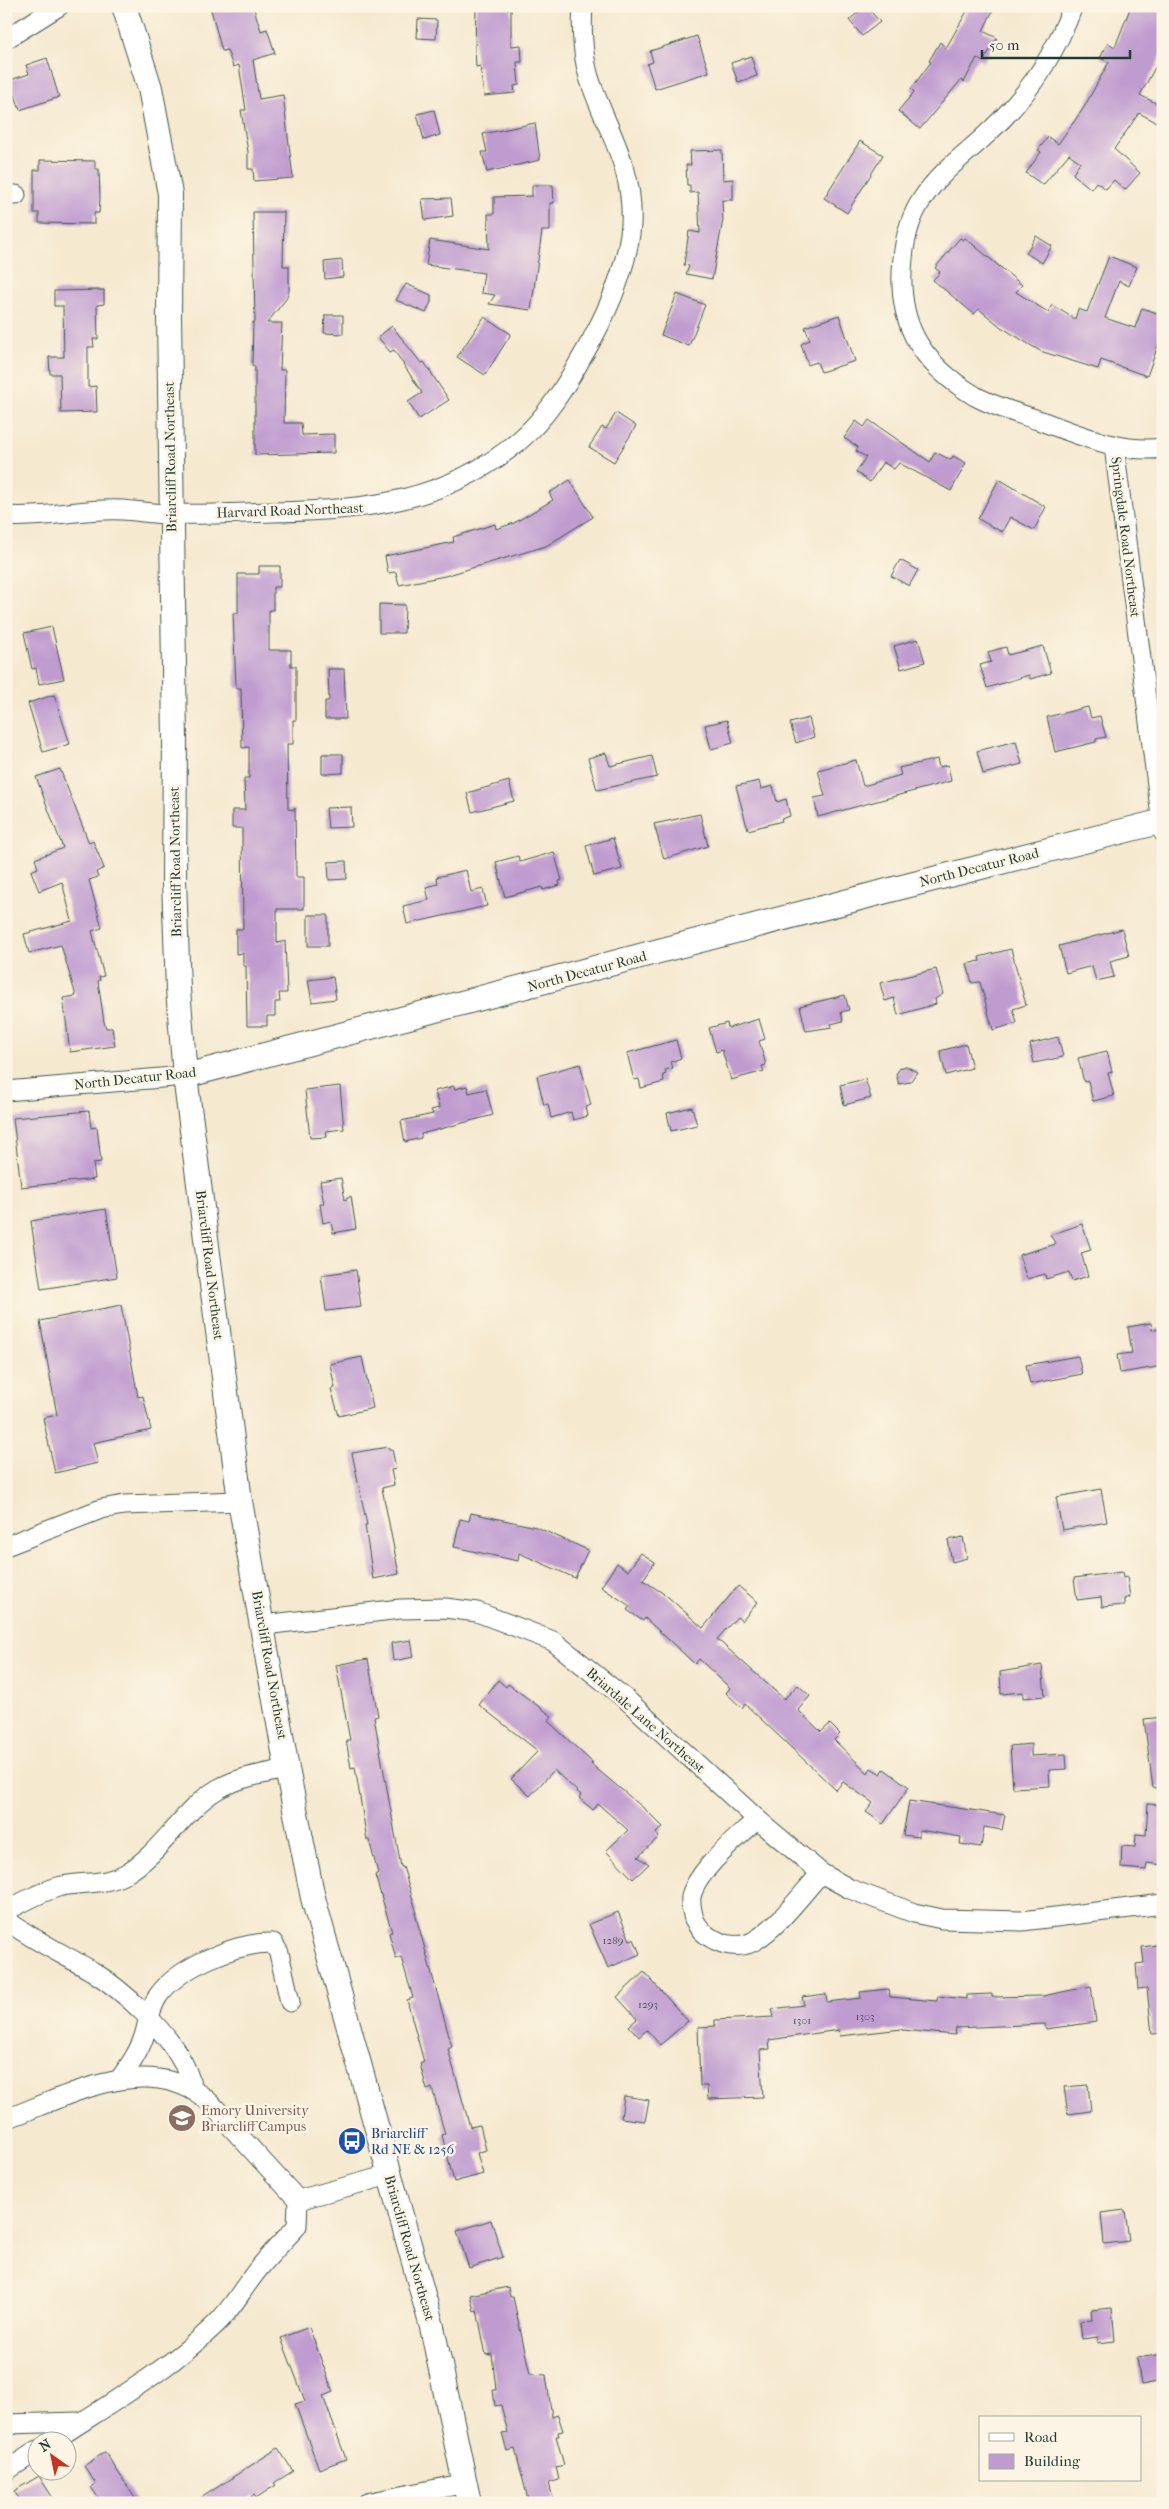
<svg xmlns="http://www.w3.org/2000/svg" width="1169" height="2509" viewBox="0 0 1169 2509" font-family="'IM FELL French Canon',serif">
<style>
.building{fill:#bf9cd0}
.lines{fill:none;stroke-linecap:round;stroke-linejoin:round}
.minor-casing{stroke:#3f574b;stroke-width:21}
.major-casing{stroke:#3f574b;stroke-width:26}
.minor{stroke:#fff;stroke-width:19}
.major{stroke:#fff;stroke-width:24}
.labels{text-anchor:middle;stroke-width:5;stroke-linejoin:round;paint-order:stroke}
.number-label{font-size:11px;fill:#47555b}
.street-label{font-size:14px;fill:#1f3d34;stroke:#fcf5e5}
.education-label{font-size:14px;fill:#785e54;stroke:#fcf5e5;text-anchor:start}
.transit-label{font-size:14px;fill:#164399;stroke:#fcf5e5;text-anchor:start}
</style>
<rect width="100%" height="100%" fill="#fcf5e5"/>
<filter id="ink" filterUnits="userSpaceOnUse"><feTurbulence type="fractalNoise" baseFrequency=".02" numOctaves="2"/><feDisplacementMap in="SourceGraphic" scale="10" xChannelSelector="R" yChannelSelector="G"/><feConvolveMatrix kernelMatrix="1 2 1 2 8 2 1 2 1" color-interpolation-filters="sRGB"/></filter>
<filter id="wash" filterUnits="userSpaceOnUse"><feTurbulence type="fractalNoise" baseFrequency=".0096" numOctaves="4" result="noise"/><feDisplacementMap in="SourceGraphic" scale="20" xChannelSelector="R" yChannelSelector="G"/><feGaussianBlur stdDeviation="1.12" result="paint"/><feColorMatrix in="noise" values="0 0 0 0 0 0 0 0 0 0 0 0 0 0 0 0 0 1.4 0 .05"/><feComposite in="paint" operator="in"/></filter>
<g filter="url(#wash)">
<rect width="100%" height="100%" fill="#f5e9cf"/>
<g id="blocks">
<g class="building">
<polygon points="210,6 253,6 261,31 267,29 275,53 253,60 259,99 283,95 293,178 254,181 253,169 248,169 248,152 241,110 246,110 239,65 233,67 227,50 222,51"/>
<polygon points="476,6 507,6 507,9 511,9 511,46 521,45 522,62 517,62 519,85 514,86 515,93 484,96 480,66 476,67 475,49"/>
<polygon points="866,6 880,22 862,36 849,20"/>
<polygon points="970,6 995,6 983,31 997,38 983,62 977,58 964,82 961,80 920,129 898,111 914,92 911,89 931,62 929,61 940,42 946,48"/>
<polygon points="1131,6 1163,6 1163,53 1140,95 1163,107 1163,110 1156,122 1139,113 1114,149 1140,173 1125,190 1114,180 1106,189 1096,182 1091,189 1073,174 1080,162 1069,154 1043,185 1026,173 1041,152 1038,150 1048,137 1058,144 1083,109 1109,62 1100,58 1108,43 1115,47"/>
<polygon points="418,19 437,20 436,39 417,38"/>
<polygon points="697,36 709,72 655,89 647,64 653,62 650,51"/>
<polygon points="751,56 757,76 738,82 731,63"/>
<polygon points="47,58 59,97 20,110 10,80 29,74 26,65"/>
<polygon points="434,110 440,135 424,140 417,114"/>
<polygon points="535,123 540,160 487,172 482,152 487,152 483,134"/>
<polygon points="860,141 883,155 847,213 824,198"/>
<polygon points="722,150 723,180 733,179 733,200 722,200 723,220 712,279 686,274 689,266 684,265 689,231 700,233 698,192 690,193 690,185 687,185 686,165 691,165 690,151"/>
<polygon points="40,160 95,161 95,169 99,169 100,198 99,213 94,213 94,224 39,223 39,213 34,213 34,170 40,170"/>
<polygon points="532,185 553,185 554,203 550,203 550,231 542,231 531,310 489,304 495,295 481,293 484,273 426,265 430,240 489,249 488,214 494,214 494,197 532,196"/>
<polygon points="451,198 453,216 425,220 422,199"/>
<polygon points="253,212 284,212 283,266 289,266 289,291 286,299 267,323 282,323 280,370 285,370 284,423 301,423 302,435 334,434 334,453 255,455 255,366 252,366 253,322 255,322"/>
<polygon points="1036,236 1052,246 1042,263 1026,253"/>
<polygon points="960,238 963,240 965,238 1022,285 1016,292 1048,312 1052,305 1075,319 1078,309 1087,312 1109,256 1137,267 1129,286 1119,281 1105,318 1135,328 1142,308 1163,315 1163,332 1147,376 1101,360 1098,369 1040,351 1001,327 979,309 974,314 933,280 940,272 935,268"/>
<polygon points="342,260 343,277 325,279 324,262"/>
<polygon points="406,284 431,295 431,302 426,313 396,300"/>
<polygon points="104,290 104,304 97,305 98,339 93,339 94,347 88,347 88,387 96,386 97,412 61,413 60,374 50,374 49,357 64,357 63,306 54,306 54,291"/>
<polygon points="677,294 705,305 689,346 661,335"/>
<polygon points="325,315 343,315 343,334 324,333"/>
<polygon points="839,315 855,361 821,372 817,362 808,365 801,344 810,340 805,327"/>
<polygon points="484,317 511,334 485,375 457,357"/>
<polygon points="392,326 421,363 424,362 449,400 419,419 408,402 422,393 394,350 390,352 378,337"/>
<polygon points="616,413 636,426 614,462 589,447 602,427 606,429"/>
<polygon points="869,420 930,462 935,452 951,460 953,456 966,463 951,491 899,463 894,469 883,462 870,482 856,472 866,457 856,451 858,447 844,438 856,421 864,427"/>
<polygon points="999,479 1046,507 1034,530 1010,517 1002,532 978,519"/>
<polygon points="570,480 593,517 546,546 445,576 399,585 396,572 388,573 385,556 454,542 453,537 495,524 496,529 514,523 553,500 549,493"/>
<polygon points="900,560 918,570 909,586 891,576"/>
<polygon points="259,566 280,566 280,587 273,587 273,610 269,610 269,650 291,650 291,666 296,666 296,720 293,720 293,744 287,744 288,809 294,810 295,808 296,877 304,877 304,909 277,909 277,943 285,941 287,993 279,993 280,1002 275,1002 275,1016 267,1016 267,1026 247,1026 246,966 243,966 243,953 236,954 236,929 243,929 242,828 232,828 232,810 245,810 244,778 249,778 249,747 242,748 241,688 236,688 233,613 238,613 238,574 259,574"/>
<polygon points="379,604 405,605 404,633 379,633"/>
<polygon points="52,627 64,679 39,684 36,668 32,669 24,633"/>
<polygon points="918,639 925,662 901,669 894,646"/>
<polygon points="1043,646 1051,673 1030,679 1029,675 987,688 980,665 991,662 988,652 1006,647 1008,655"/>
<polygon points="328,669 344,669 346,719 325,719 325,701 329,701"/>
<polygon points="54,695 70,744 43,752 28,703"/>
<polygon points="1088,707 1091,718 1100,716 1106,737 1096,739 1096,742 1055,752 1047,717"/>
<polygon points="809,718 814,737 796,743 790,723"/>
<polygon points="727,720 733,743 711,749 705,725"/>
<polygon points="1016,741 1022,764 983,774 977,751"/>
<polygon points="606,753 610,766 652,756 657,777 597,790 588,758"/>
<polygon points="322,754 343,754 343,773 322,774"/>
<polygon points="937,759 939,767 948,765 951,781 818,817 814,798 825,796 818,770 856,760 863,786 901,775 899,768"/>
<polygon points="60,769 89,843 93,841 104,868 96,872 98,877 89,880 102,928 92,931 104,976 99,977 100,980 98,981 104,1022 106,1028 112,1028 115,1046 70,1052 63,998 76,996 61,945 29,953 24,934 72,921 62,882 39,891 31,871 38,868 35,859 63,848 36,777"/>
<polygon points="509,781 514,801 472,812 467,793"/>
<polygon points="759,781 761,789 773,786 777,802 786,799 790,816 781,819 782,821 748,830 736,786"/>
<polygon points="351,807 352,827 328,828 326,808"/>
<polygon points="700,814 708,846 664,859 654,824"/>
<polygon points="613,838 622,869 594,876 586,846"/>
<polygon points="554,852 562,880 559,881 560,885 543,890 542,887 505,897 496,862 518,856 520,862"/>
<polygon points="346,861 347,879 329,880 328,862"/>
<polygon points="466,870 471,892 483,889 487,906 407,924 403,906 429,900 426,887 438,884 437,877"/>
<rect x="308" y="915" width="20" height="31"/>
<polygon points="1122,929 1129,956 1110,961 1114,977 1096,981 1092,966 1066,973 1059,946"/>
<polygon points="1011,949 1026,1005 1013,1009 1017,1023 993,1030 980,982 972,983 967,964 980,961 979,957"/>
<polygon points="936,969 943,994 935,999 936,1004 898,1015 894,998 885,1001 880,983"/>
<polygon points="333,977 336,999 312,1002 308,980"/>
<polygon points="845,995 849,1010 841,1012 843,1021 831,1024 832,1027 806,1031 800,1006"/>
<polygon points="759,1019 765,1039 759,1041 766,1065 762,1066 764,1071 731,1080 722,1050 716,1052 709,1028 727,1023 728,1028"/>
<polygon points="1058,1037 1063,1057 1034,1063 1030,1044"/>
<polygon points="676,1040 681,1058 671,1062 673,1068 665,1070 666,1074 663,1075 664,1082 641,1088 639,1079 634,1080 627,1053"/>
<polygon points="966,1044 972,1068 946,1075 940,1051"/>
<polygon points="1107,1051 1112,1072 1108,1073 1114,1096 1093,1101 1088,1081 1084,1082 1078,1058"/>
<polygon points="580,1064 591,1105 586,1107 588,1116 573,1120 571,1112 551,1118 548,1104 544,1105 537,1076"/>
<polygon points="906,1066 917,1072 910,1082 899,1084 896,1074 900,1068"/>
<polygon points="865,1079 871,1098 844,1105 840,1085"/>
<polygon points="340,1086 344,1129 326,1131 327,1137 310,1138 305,1090"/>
<polygon points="454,1086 455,1089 467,1086 469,1093 486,1089 493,1115 421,1134 421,1138 405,1142 401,1121 433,1114 431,1110 439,1108 435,1091"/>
<polygon points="692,1107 697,1125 671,1131 667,1113"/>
<polygon points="89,1111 91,1128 97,1127 101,1162 93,1163 95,1179 21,1187 13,1118"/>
<polygon points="341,1178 345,1200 351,1196 356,1229 333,1233 331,1221 323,1223 320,1204 324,1204 320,1181"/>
<polygon points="106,1209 117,1277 41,1289 31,1221"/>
<polygon points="1082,1224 1091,1250 1081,1253 1088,1276 1072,1281 1069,1272 1046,1279 1045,1274 1027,1279 1019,1255 1056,1244 1050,1235"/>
<polygon points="356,1270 361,1307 326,1311 321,1275"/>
<polygon points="121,1305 138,1397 143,1396 151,1430 93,1443 98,1463 55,1473 43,1418 57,1415 40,1321"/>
<polygon points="1151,1323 1152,1330 1163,1328 1163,1366 1120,1373 1117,1355 1132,1353 1128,1327"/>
<polygon points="1078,1356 1082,1374 1030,1384 1026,1365"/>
<polygon points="362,1357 373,1408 339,1416 331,1389 335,1388 330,1364"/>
<polygon points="388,1447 389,1449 392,1449 396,1469 391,1470 394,1485 382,1488 399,1574 373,1579 365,1525 367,1525 352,1453"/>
<polygon points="1101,1489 1107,1522 1062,1530 1056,1497"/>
<polygon points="471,1513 536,1527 588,1550 575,1578 519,1553 518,1561 454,1547 460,1519 469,1521"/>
<polygon points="963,1537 967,1558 952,1562 948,1540"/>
<polygon points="641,1553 655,1562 643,1580 667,1596 703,1628 738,1586 758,1602 742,1621 737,1617 717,1639 784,1699 798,1685 810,1696 798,1710 821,1732 830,1724 840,1734 834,1740 868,1773 871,1768 881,1774 884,1769 909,1787 883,1824 866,1812 873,1803 843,1782 836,1790 745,1704 742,1708 726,1693 730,1688 699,1659 695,1664 645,1618 643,1621 627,1610 630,1606 601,1587 617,1563 628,1571"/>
<polygon points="1122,1572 1123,1578 1127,1577 1130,1597 1124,1599 1124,1605 1102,1607 1101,1597 1077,1600 1074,1578"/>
<polygon points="411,1640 414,1657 393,1661 391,1643"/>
<polygon points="368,1659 378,1716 374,1717 401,1867 403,1867 417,1913 415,1913 452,2047 448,2049 470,2127 480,2125 486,2150 477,2153 483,2174 454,2182 442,2135 445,2134 432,2088 427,2090 420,2064 424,2062 407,2000 413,1998 401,1957 396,1959 389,1933 392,1932 375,1875 378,1873 369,1840 367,1840 355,1767 351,1768 346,1740 350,1740 336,1665"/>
<polygon points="1042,1665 1045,1696 1023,1698 1023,1692 1001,1694 1000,1672"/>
<polygon points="498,1680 506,1687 508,1684 552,1716 548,1721 593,1763 591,1764 647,1811 663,1827 656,1833 659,1837 638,1857 649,1864 633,1879 606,1851 628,1830 598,1804 593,1810 579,1798 581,1795 554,1770 530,1796 511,1779 538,1751 479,1705"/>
<polygon points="1163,1717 1163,1787 1153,1788 1144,1719"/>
<polygon points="1031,1744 1031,1756 1066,1754 1067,1769 1049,1770 1050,1786 1013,1788 1010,1746"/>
<polygon points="909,1801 1005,1815 1002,1830 984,1827 981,1847 960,1844 961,1837 919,1830 919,1837 903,1835"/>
<polygon points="1148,1804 1163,1805 1163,1865 1147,1863 1146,1870 1121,1868 1122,1846 1135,1847 1136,1834 1146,1835"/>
<polygon points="618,1912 630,1940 634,1939 640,1954 608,1968 589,1924"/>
<polygon points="1163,1944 1163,2033 1152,2034 1147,1988 1138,1989 1136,1964 1144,1963 1142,1947"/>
<polygon points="644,1972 688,2021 660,2045 647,2030 639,2037 629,2026 637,2019 617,1997"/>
<polygon points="1091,1986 1096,2022 1046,2029 1045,2024 956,2028 955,2035 902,2030 902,2029 840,2036 839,2030 769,2040 770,2049 760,2050 763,2097 708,2099 707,2086 700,2086 698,2027 715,2026 715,2020 774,2017 772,2009 804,2005 802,1997 826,1994 827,2002 861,1998 860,1992 889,1989 890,1997 937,2001 938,1996 967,1999 967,1995 992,1994 992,1997 1043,1996"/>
<polygon points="1088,2085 1091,2111 1068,2114 1064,2087"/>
<polygon points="624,2096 649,2100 645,2121 621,2118"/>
<polygon points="1125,2210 1129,2241 1104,2244 1101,2213"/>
<polygon points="491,2220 503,2257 469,2268 457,2231"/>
<polygon points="508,2287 510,2297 513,2297 530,2374 546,2375 552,2417 558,2415 563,2431 558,2432 559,2436 556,2436 564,2465 556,2467 559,2480 549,2483 554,2503 529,2503 515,2449 507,2451 502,2434 508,2433 501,2405 495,2406 493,2390 496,2390 492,2354 486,2355 477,2310 474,2311 470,2295"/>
<polygon points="1112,2308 1115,2341 1098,2343 1098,2337 1082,2339 1080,2321 1092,2320 1091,2310"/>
<polygon points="309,2327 333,2392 323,2396 346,2459 319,2469 295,2404 305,2401 281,2338"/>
<polygon points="1163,2354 1163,2381 1141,2385 1137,2358"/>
<polygon points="278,2448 293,2471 274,2483 276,2485 268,2490 256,2498 254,2495 242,2503 193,2503"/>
<polygon points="105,2452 124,2481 138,2503 102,2503 91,2487 96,2484 84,2466"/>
<polygon points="39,2476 56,2503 22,2503 14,2491"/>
</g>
</g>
</g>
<g filter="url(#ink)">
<use href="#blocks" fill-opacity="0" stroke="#3f574b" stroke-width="1"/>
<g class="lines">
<defs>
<g id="minor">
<path d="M1073,6C1055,55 1025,99 987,134C965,155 940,172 923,198C911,215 905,237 903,258C896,323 920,363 975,396C995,407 1017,413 1038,420C1078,434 1120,454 1163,448"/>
<polyline points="6,39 59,6"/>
<polyline points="6,195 16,195"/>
<polyline points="1114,446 1163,832"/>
<path d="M6,516C46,519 82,508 122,510C138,511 155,514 172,514C205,515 239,513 273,512C363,511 447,502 519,441C546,418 565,387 582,357C605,318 627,270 631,225C634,169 610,136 592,86C583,63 581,31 583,6"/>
<polyline points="6,1091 185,1076"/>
<polyline points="6,1546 101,1509 124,1505 240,1501"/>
<polyline points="264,1625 400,1609 445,1608 477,1612 553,1641 627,1700 757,1819 821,1873 850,1889 914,1913 942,1919 1022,1921 1163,1904"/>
<path d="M757,1819C738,1838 696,1871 691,1897C690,1905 692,1911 694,1919C698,1928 706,1936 715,1940C727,1946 742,1948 754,1941C778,1927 802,1894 821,1873"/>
<path d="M6,1911C23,1902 40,1892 58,1887C81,1881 104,1886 125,1874C162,1853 182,1810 218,1789C239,1777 264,1774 287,1769"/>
<path d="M6,1920C33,1940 63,1954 92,1971C124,1991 166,2030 183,2063C188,2072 190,2082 194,2091"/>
<path d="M119,2080C130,2065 142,2048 146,2029C149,2017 151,2007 158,1996C178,1967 238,1942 273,1943L279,1953L290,2002"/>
<path d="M6,2119C66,2097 142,2053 202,2096C214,2104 223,2118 233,2129C255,2153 276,2176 298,2200L389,2175"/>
<polyline points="6,2424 80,2422"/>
<path d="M51,2442C107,2405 167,2371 215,2325C230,2311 238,2296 250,2280C263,2261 281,2244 297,2226L298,2200"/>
<polyline points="6,2471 38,2450"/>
<polyline points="367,2503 466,2483"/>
</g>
<g id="major">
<polyline points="124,6 150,88 170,194 169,315 175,740 174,881 178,989 185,1076 240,1501 287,1769 313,1898 432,2327 469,2503"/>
<polyline points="185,1076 898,888 1163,821"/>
</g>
</defs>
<use href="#minor" class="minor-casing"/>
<use href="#major" class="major-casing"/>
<use href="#minor" class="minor"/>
<use href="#major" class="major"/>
</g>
</g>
<defs>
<symbol id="university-disc" viewBox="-11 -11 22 22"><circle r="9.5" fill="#8d6e63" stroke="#fcf5e5"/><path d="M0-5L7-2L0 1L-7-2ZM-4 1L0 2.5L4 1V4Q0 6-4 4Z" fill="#fff"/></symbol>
<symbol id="bus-disc" viewBox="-11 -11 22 22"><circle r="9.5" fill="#1a4fb4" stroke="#fcf5e5"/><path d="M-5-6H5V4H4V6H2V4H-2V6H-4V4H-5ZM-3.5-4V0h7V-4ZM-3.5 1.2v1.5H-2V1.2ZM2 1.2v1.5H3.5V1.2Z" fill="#fff"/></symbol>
</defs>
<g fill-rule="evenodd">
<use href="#university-disc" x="166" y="2102" width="32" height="32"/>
<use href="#bus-disc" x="336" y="2125" width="32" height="32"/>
</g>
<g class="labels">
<g class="number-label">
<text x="613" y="1944">1289</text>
<text x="648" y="2008">1293</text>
<text x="865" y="2020">1303</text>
<text x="802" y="2024">1301</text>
</g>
<g class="street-label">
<text transform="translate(170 457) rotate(-91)" y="5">Briarcliff Road Northeast</text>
<text transform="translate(290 510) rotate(-2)" y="5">Harvard Road Northeast</text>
<text transform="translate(1126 537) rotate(83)" y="5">Springdale Road Northeast</text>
<text transform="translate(175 862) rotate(-91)" y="5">Briarcliff Road Northeast</text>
<text transform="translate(979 867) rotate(-14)" y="5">North Decatur Road</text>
<text transform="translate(587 971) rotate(-15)" y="5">North Decatur Road</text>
<text transform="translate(135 1078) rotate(-6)" y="5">North Decatur Road</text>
<text transform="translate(210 1265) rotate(83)" y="5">Briarcliff Road Northeast</text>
<text transform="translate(270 1665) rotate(80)" y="5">Briarcliff Road Northeast</text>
<text transform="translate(646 1720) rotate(41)" y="5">Briardale Lane Northeast</text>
<text transform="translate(410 2248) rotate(74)" y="5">Briarcliff Road Northeast</text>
</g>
<g class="education-label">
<text x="201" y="2115">Emory University<tspan x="201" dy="16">Briarcliff Campus</tspan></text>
</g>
<g class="transit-label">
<text x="371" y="2138">Briarcliff<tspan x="371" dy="16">Rd NE &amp; 1256</tspan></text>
</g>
</g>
<rect width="1169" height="2509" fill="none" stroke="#fcf5e5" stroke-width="25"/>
<rect x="979" y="2416" width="162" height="65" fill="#fcf5e5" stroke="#a4ab9e"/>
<rect x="989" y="2433" width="25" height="8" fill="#ffffff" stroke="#a4ab9e"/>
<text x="1024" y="2442" font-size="15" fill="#1f3d34">Road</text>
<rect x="989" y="2454" width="25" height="15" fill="#bf9cd0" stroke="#a4ab9e"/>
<text x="1024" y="2466" font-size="15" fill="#1f3d34">Building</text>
<g transform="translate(52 2456) rotate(327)"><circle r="24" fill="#fcf5e5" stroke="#a4ab9e"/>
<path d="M0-4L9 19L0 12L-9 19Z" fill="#c8321e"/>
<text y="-8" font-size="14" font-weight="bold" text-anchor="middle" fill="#1f3d34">N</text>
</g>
<path d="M982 50v8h148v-8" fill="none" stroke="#1f3d34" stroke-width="2.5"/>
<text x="989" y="50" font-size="15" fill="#1f3d34" stroke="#fcf5e5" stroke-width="4" paint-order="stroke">50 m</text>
</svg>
